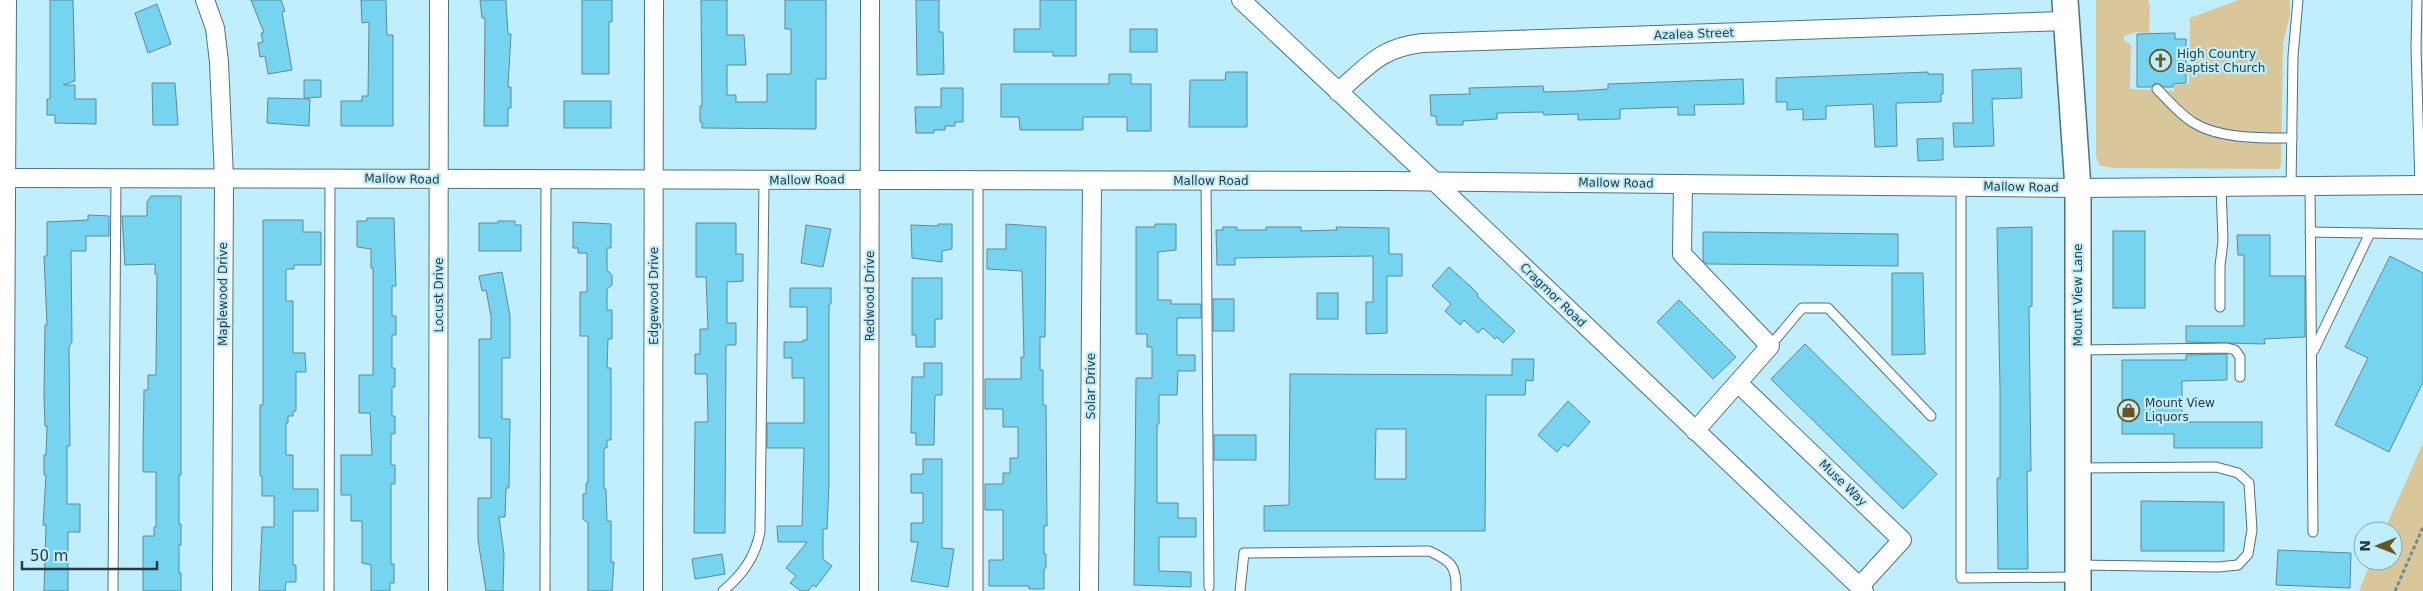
<svg xmlns="http://www.w3.org/2000/svg" width="2423" height="591" viewBox="0 0 2423 591" font-family="'DejaVu Sans',sans-serif">
<style>
.green{fill:#dac69b}
.building{fill:#76d4f1;stroke:#5f8896;fill-rule:evenodd}
.lines{fill:none;stroke-linecap:round;stroke-linejoin:round}
.lane-casing{stroke:#4a7380;stroke-width:11}
.street-casing{stroke:#4a7380;stroke-width:20}
.secondary-casing{stroke:#4a7380;stroke-width:28}
.path{stroke:#6f8d97;stroke-width:3;stroke-dasharray:4 2.5;stroke-linecap:butt}
.lane{stroke:#fff;stroke-width:9}
.street{stroke:#fff;stroke-width:18}
.secondary{stroke:#fff;stroke-width:25}
.labels{text-anchor:middle;stroke-width:4.5;stroke-linejoin:round;paint-order:stroke}
.street-label{font-size:12px;fill:#293a40;stroke:#c1eefd}
.poi-label{font-size:12px;fill:#293a40;stroke:#c1eefd;text-anchor:start}
</style>
<rect width="100%" height="100%" fill="#c1eefd"/>
<g class="green">
<polygon points="2096,0 2148,0 2150,6 2149,33 2137,32 2124,36 2124,40 2131,45 2130,89 2174,91 2174,85 2189,84 2190,18 2238,0 2290,0 2290,14 2283,44 2281,165 2279,169 2112,168 2099,165 2096,157"/>
<polygon points="2423,443 2423,591 2359,591 2371,561 2393,561 2393,531 2384,531"/>
</g>
<g class="building">
<polygon points="50,0 73,0 75,81 63,85 75,85 75,99 96,99 96,124 55,123 55,115 47,115 47,99 50,99"/>
<polygon points="251,0 281,0 285,11 282,12 292,70 268,74 265,56 260,57 258,43 263,42 261,33 264,33"/>
<polygon points="361,0 386,0 387,35 393,35 393,126 341,126 341,101 362,101 362,96 368,96 369,22 362,23"/>
<polygon points="480,0 506,0 508,34 511,34 508,87 511,87 511,108 508,108 508,126 484,126 485,18 482,18"/>
<polygon points="582,0 612,0 612,22 609,22 609,74 582,74"/>
<polygon points="701,0 727,0 727,35 744,35 746,65 727,65 727,95 736,95 736,102 767,102 767,74 791,74 791,29 785,29 785,0 826,0 826,79 816,79 816,129 702,128 702,122 700,122 700,106 702,106"/>
<polygon points="916,0 939,0 939,32 943,32 944,74 917,75"/>
<polygon points="1040,0 1076,0 1076,56 1053,56 1053,52 1014,52 1014,29 1040,29"/>
<polygon points="157,4 171,44 148,53 135,13"/>
<rect x="1130" y="29" width="27" height="23"/>
<polygon points="2175,33 2175,39 2186,39 2186,83 2173,84 2173,87 2164,87 2156,83 2151,87 2137,87 2137,34"/>
<polygon points="2021,68 2022,98 1992,99 1994,146 1954,147 1953,123 1973,123 1972,70"/>
<polygon points="1226,72 1247,72 1247,127 1189,127 1190,80 1225,80"/>
<polygon points="1928,72 1928,74 1943,74 1943,94 1941,94 1941,102 1896,103 1897,146 1875,147 1873,104 1826,106 1826,119 1803,120 1803,109 1787,110 1787,102 1776,102 1776,78"/>
<polygon points="1109,74 1131,74 1131,84 1151,84 1151,131 1127,131 1127,117 1083,117 1083,130 1020,130 1019,117 1001,117 1001,84 1109,84"/>
<polygon points="1743,79 1744,104 1694,105 1695,115 1678,115 1678,107 1620,109 1620,119 1578,120 1578,114 1544,115 1543,112 1497,113 1497,119 1463,121 1463,125 1437,125 1436,116 1431,116 1430,95 1470,94 1469,88 1543,86 1544,92 1577,91 1608,89 1608,84"/>
<polygon points="304,80 321,80 321,97 304,98"/>
<polygon points="152,83 175,83 178,125 153,125"/>
<polygon points="941,88 963,88 963,122 955,122 955,126 945,126 945,130 934,130 934,133 916,133 915,107 941,107"/>
<polygon points="268,98 310,99 309,126 267,123"/>
<rect x="564" y="101" width="47" height="27"/>
<polygon points="1943,138 1943,160 1918,161 1917,139"/>
<polygon points="151,196 181,196 181,475 179,475 179,524 181,524 181,545 179,545 179,573 181,573 181,591 143,591 143,536 154,536 154,527 156,527 156,472 143,472 143,452 144,390 148,390 148,375 156,375 157,274 155,274 155,264 125,265 122,216 147,216 147,202"/>
<polygon points="88,215 109,216 109,236 86,236 86,251 71,251 72,342 69,347 70,446 67,446 67,504 80,504 80,532 68,532 68,591 44,591 46,525 43,525 46,475 44,475 44,455 46,455 47,426 45,426 44,396 45,325 47,325 44,256 47,256 47,222 88,220"/>
<polygon points="367,218 394,218 396,286 392,286 392,316 396,316 396,335 392,335 392,368 395,368 395,387 392,387 392,416 395,416 395,434 391,434 391,465 395,465 395,484 391,484 391,564 394,564 394,583 390,583 390,591 371,591 371,565 362,563 362,521 351,521 351,495 341,495 341,455 372,455 370,413 359,413 359,375 373,375 373,268 371,268 371,249 357,247 357,221 367,221"/>
<polygon points="263,220 303,220 303,232 321,232 321,265 294,265 294,269 286,269 286,301 293,301 293,353 305,353 306,372 296,372 296,411 293,411 293,416 288,416 288,423 286,423 286,455 293,455 293,489 318,489 318,511 293,511 293,565 296,565 296,582 286,582 285,591 259,591 262,527 274,527 274,496 262,496 262,476 260,476 260,405 263,405"/>
<polygon points="498,221 515,221 515,225 521,225 521,251 479,251 479,223 498,223"/>
<polygon points="573,222 611,224 611,248 607,248 607,270 612,275 612,285 607,289 607,310 612,310 612,339 608,339 607,368 611,368 611,440 607,440 607,448 604,448 604,489 606,489 607,521 611,521 611,562 614,562 612,591 588,591 588,523 583,519 583,494 586,494 586,483 588,483 588,336 580,336 580,292 587,292 587,253 578,253 578,248 573,248"/>
<polygon points="696,223 736,223 736,254 743,254 743,281 727,282 727,323 736,323 736,345 727,345 726,347 725,533 694,533 695,422 708,422 707,374 695,374 695,354 700,354 700,329 708,329 706,277 696,277"/>
<polygon points="938,224 952,224 952,249 942,251 942,262 912,258 911,225 938,226"/>
<polygon points="1006,224 1046,227 1045,337 1040,337 1040,370 1043,370 1043,405 1046,405 1047,526 1044,526 1044,554 1046,554 1046,568 1044,568 1044,589 1029,589 1029,586 989,586 989,560 1003,560 1003,510 985,510 985,484 1003,484 1003,473 1010,473 1010,458 1018,458 1018,427 1003,427 1003,409 985,409 985,379 1021,379 1021,357 1024,357 1022,271 987,269 987,249 1006,249"/>
<polygon points="1155,224 1176,224 1176,250 1158,252 1158,300 1171,300 1171,304 1201,304 1201,318 1177,318 1177,355 1195,355 1195,371 1178,371 1177,395 1159,395 1159,424 1157,424 1157,503 1178,503 1178,518 1196,518 1196,537 1159,537 1159,571 1191,572 1191,587 1134,585 1136,378 1152,378 1152,347 1147,347 1147,334 1136,334 1136,227 1155,227"/>
<polygon points="806,225 831,229 823,267 801,263"/>
<polygon points="1223,227 1237,227 1237,230 1266,230 1266,227 1301,227 1301,231 1337,230 1336,227 1389,228 1389,254 1402,254 1402,276 1387,276 1387,333 1366,334 1366,302 1373,302 1373,256 1235,258 1235,265 1217,265 1216,230 1223,230"/>
<polygon points="2032,227 2032,306 2029,307 2031,471 2027,471 2028,569 1998,569 1997,478 2000,478 2000,389 1997,228"/>
<rect x="2113" y="231" width="32" height="77"/>
<polygon points="1703,232 1898,234 1898,266 1707,264 1703,261"/>
<polygon points="2237,235 2270,235 2270,276 2305,276 2305,337 2264,339 2265,344 2186,342 2186,326 2244,326 2244,255 2238,255"/>
<polygon points="2390,256 2423,273 2423,382 2389,452 2335,425 2368,358 2345,347"/>
<polygon points="1449,267 1470,286 1478,294 1477,296 1515,331 1503,343 1497,337 1495,339 1483,328 1478,333 1464,320 1460,325 1445,311 1451,304 1432,286"/>
<polygon points="502,272 510,316 510,358 502,358 502,419 510,419 509,488 506,488 505,517 499,517 504,554 503,591 486,591 478,540 478,498 491,498 491,438 479,438 479,339 491,339 491,316 486,290 482,291 479,276"/>
<polygon points="1892,273 1923,273 1925,354 1892,355"/>
<polygon points="912,278 942,278 942,319 935,319 935,347 916,347 916,335 912,335"/>
<polygon points="790,288 831,288 831,304 829,304 829,484 827,529 823,529 823,559 832,566 816,587 813,585 808,591 801,591 790,583 796,576 786,568 807,542 778,542 777,526 802,526 804,448 767,448 767,423 804,423 804,378 792,378 792,358 784,358 784,342 803,342 803,340 807,340 807,307 790,307"/>
<rect x="1317" y="293" width="21" height="26"/>
<rect x="1213" y="299" width="21" height="32"/>
<polygon points="1679,300 1736,357 1713,379 1657,322"/>
<polygon points="1805,344 1937,474 1903,509 1771,379"/>
<polygon points="2227,354 2227,380 2182,381 2182,422 2262,422 2262,448 2174,448 2174,434 2122,434 2122,360 2186,360 2186,355"/>
<path d="M1512,359H1534L1533,381L1526,380L1525,395H1486L1485,531H1264V506L1289,505L1290,374L1512,375ZM1376,429H1406V479H1375Z"/>
<polygon points="924,363 942,363 942,395 935,395 934,445 916,445 916,433 911,433 912,377 924,377"/>
<polygon points="1568,401 1590,422 1568,447 1564,444 1557,452 1538,435"/>
<rect x="1214" y="435" width="42" height="25"/>
<polygon points="923,459 942,459 942,548 954,549 948,587 911,581 918,542 911,542 911,523 923,523 923,493 911,493 911,474 923,474"/>
<polygon points="2141,501 2224,502 2224,551 2141,551"/>
<polygon points="2278,550 2351,553 2350,588 2276,585"/>
<polygon points="722,554 725,574 695,579 692,559"/>
</g>
<g class="lines">
<defs>
<g id="lane">
<polyline points="2417,0 2416,48 2420,185"/>
<path d="M2157,89C2169,101 2179,114 2194,123C2220,139 2262,138 2292,138"/>
<polyline points="978,181 978,591"/>
<polyline points="1206,181 1209,587"/>
<polyline points="1961,186 1961,578 2077,577"/>
<polyline points="2291,186 2293,56 2298,0"/>
<polyline points="2310,186 2313,532"/>
<polyline points="2310,232 2423,234"/>
<polyline points="2220,307 2220,266 2223,241 2221,186"/>
<polyline points="1770,346 1802,308 1828,308 1931,416"/>
<polyline points="2078,350 2227,348 2235,350 2240,357 2240,377"/>
<polyline points="2314,350 2370,233"/>
<polyline points="2078,468 2216,467 2238,473 2249,483 2252,530 2248,554 2238,565 2218,567 2078,565"/>
<polyline points="113,591 116,178"/>
<polyline points="329,591 330,178"/>
<polyline points="545,591 546,179"/>
<path d="M723,591C742,575 755,558 760,532L764,181"/>
<path d="M1240,591L1244,553L1429,551C1451,561 1457,566 1456,591"/>
</g>
<g id="street">
<polyline points="205,0 215,28 219,62 224,178 222,591"/>
<polyline points="1241,0 1435,182 1864,591"/>
<path d="M1338,92C1368,66 1380,48 1422,43L2065,21"/>
<polyline points="0,178 1387,181 2078,188 2423,185"/>
<polyline points="1683,184 1682,254 1770,346 1695,431"/>
<polyline points="1738,383 1902,540 1859,587"/>
<polyline points="4,591 7,0"/>
<polyline points="438,591 439,0"/>
<polyline points="653,591 654,0"/>
<polyline points="869,591 870,0"/>
<polyline points="1089,591 1092,181"/>
</g>
<polyline id="secondary" points="2065,0 2078,188 2078,591"/>
</defs>
<use href="#lane" class="lane-casing"/>
<use href="#street" class="street-casing"/>
<use href="#secondary" class="secondary-casing"/>
<polyline class="path" points="2395,591 2423,527"/>
<use href="#lane" class="lane"/>
<use href="#street" class="street"/>
<use href="#secondary" class="secondary"/>
</g>
<defs>
<symbol id="church-ring" viewBox="-11 -11 22 22"><circle r="9.5" fill="#c1eefd" stroke="#695423" stroke-width="1.5"/><path d="M-1.2-6h2.4v3.5h3.3v2.4h-3.3V6h-2.4V-.1h-3.3v-2.4h3.3Z" fill="#695423"/></symbol>
<symbol id="shop-ring" viewBox="-11 -11 22 22"><circle r="9.5" fill="#c1eefd" stroke="#695423" stroke-width="1.5"/><path d="M-5-2.5h2.3a2.7 3.5 0 0 1 5.4 0H5L5.5 6h-11ZM-1.5-2.5h3a1.5 2.3 0 0 0-3 0Z" fill="#695423"/></symbol>
</defs>
<g fill-rule="evenodd">
<use href="#church-ring" x="2148" y="48" width="25" height="25"/>
<use href="#shop-ring" x="2116" y="398" width="25" height="25"/>
</g>
<g class="labels">
<g class="street-label">
<text transform="translate(1694 34) rotate(-2)" y="4">Azalea Street</text>
<text transform="translate(402 179) rotate(1)" y="4">Mallow Road</text>
<text transform="translate(807 180) rotate(-1)" y="4">Mallow Road</text>
<text x="1211" y="185">Mallow Road</text>
<text transform="translate(1616 183) rotate(1)" y="4">Mallow Road</text>
<text transform="translate(2021 187) rotate(1)" y="4">Mallow Road</text>
<text transform="translate(223 294) rotate(-90)" y="4">Maplewood Drive</text>
<text transform="translate(439 295) rotate(-90)" y="4">Locust Drive</text>
<text transform="translate(1553 295) rotate(44)" y="4">Cragmor Road</text>
<text transform="translate(2078 295) rotate(-90)" y="4">Mount View Lane</text>
<text transform="translate(654 296) rotate(-90)" y="4">Edgewood Drive</text>
<text transform="translate(870 296) rotate(-90)" y="4">Redwood Drive</text>
<text transform="translate(1091 386) rotate(-90)" y="4">Solar Drive</text>
<text transform="translate(1843 483) rotate(44)" y="4">Muse Way</text>
</g>
<g class="poi-label">
<text x="2177" y="58">High Country<tspan x="2177" dy="14">Baptist Church</tspan></text>
<text x="2145" y="407">Mount View<tspan x="2145" dy="14">Liquors</tspan></text>
</g>
</g>
<g transform="translate(2378 546) rotate(270)"><circle r="24" fill="#c1eefd" stroke="#84a6b1"/>
<path d="M0-4L9 19L0 12L-9 19Z" fill="#695423"/>
<text y="-8" font-size="14" font-weight="bold" text-anchor="middle" fill="#293a40">N</text>
</g>
<path d="M22 561v8h135v-8" fill="none" stroke="#293a40" stroke-width="2.5"/>
<text x="30" y="561" font-size="15" fill="#293a40" stroke="#c1eefd" stroke-width="4" paint-order="stroke">50 m</text>
</svg>
